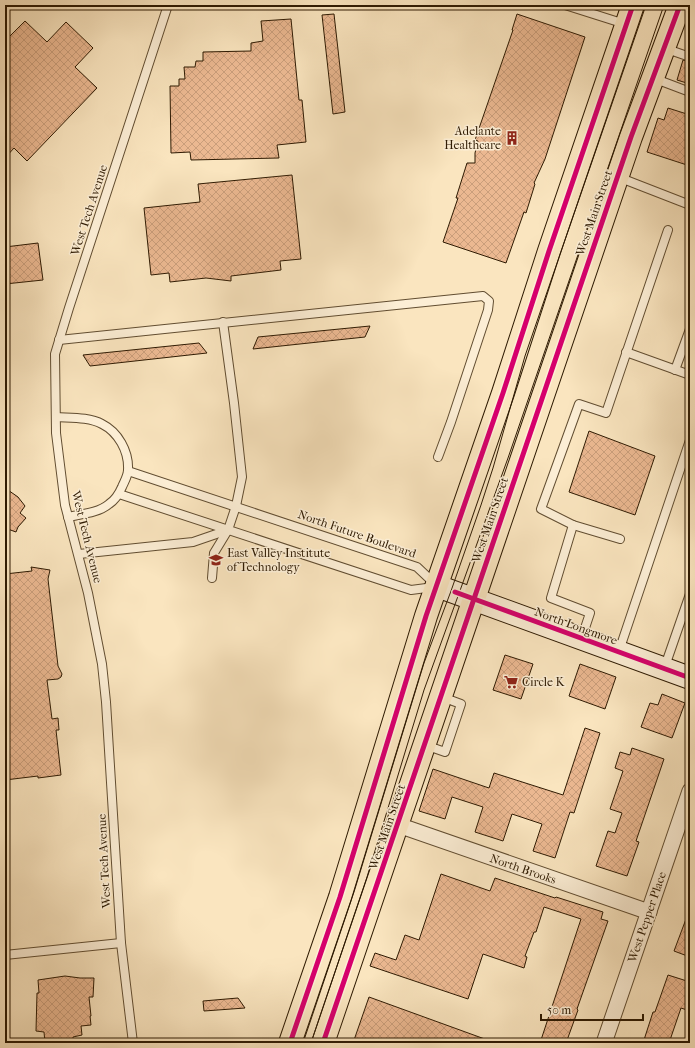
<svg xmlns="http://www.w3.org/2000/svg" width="695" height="1048" viewBox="0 0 695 1048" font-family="'IM FELL French Canon',serif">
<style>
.building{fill:url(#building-cross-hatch);stroke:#2e1a02}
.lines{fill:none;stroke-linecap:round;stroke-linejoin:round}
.lane-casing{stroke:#614d31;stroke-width:10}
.street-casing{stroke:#614d31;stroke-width:17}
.secondary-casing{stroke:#2e1a02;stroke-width:24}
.primary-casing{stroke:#2e1a02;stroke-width:24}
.lane{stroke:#fceed5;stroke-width:8}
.street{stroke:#fceed5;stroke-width:15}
.secondary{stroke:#fceed5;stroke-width:22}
.primary{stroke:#fae5bf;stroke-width:22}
.tram{stroke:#2e1a02;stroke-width:1}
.cycleway-casing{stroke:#fceed5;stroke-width:8}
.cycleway{stroke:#d6006c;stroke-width:5}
.labels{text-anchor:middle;stroke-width:3;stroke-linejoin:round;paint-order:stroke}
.poi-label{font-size:12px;fill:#2e1a02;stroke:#fceed5;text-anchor:start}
.street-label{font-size:12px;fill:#2e1a02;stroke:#fceed5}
</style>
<defs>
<pattern id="building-cross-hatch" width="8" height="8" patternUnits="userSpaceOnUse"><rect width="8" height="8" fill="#ebb891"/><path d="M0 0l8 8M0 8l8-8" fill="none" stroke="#ca9e7b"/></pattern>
</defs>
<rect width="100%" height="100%" fill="#fae5bf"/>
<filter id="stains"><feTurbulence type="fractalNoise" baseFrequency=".005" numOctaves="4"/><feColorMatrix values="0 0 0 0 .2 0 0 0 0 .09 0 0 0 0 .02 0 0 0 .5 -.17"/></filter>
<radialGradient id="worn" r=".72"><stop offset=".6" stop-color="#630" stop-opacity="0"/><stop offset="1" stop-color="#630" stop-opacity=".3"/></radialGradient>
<g class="building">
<polygon points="334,14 345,112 333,114 322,15"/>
<polygon points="517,14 585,37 545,159 534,183 535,184 526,213 524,212 506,263 443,242 458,198 456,198 467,163 475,163 475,153 478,141 475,140 513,30 512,30"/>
<polygon points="291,19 299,100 302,100 306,142 277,145 279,158 191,160 190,152 171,153 170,86 179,86 179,79 185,79 184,67 195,67 196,61 203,61 203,52 251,51 251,43 263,41 261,21"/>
<polygon points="25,21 47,42 66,22 93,48 75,67 97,88 27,161 14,148 5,158 5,41"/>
<polygon points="683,60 690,62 690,84 677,80"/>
<polygon points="668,108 690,115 690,166 647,152 658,118 664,120"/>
<polygon points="292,175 301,259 280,261 281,270 231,276 231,281 206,278 170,282 169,273 151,275 144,208 200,202 198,184"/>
<polygon points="38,243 43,280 5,284 5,247"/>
<polygon points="370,326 365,337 253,349 258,337"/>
<polygon points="199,343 207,353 90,366 83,355"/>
<polygon points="589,431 655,456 635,515 569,492"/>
<polygon points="5,488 18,497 25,506 20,513 26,518 18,527 16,532 5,528"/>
<polygon points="31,567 50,570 48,579 58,666 62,674 61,677 58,679 47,680 52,719 58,718 59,730 56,730 61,775 38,778 38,776 5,780 5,574 32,571"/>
<polygon points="505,655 533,664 521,699 493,690"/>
<polygon points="580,664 616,677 605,709 569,696"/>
<polygon points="662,694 685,703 672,738 641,727 650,703 658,705"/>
<polygon points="585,728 600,733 574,813 570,812 555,858 533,851 542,824 512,814 503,841 475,832 483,807 452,797 445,819 419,811 433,769 489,788 494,773 563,795"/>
<polygon points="632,748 664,759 636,841 639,842 627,876 596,866 608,831 615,833 622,813 610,809 623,771 615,768 620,752 630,755"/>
<polygon points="441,874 490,891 495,878 555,898 556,897 603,912 601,919 608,921 577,1009 578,1010 566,1043 540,1043 581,919 544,907 536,932 534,932 525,956 527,957 524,968 483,954 468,999 370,966 375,953 396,960 405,935 419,940"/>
<polygon points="689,911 690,911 690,957 674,951"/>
<polygon points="668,975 690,982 690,1011 681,1008 669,1043 643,1043 653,1012 655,1012"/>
<polygon points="65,976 80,978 94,978 93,997 89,997 91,1016 90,1016 91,1025 81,1026 82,1035 73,1037 73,1043 45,1043 44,1032 36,1031 37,993 39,993 38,980"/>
<polygon points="369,997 493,1042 492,1043 353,1043"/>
<polygon points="238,998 245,1008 204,1011 203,1001"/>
</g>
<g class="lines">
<defs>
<g id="lane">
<polyline points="565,5 625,24"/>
<polyline points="664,48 690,57"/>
<polyline points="653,78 690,92"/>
<polyline points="618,177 690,205"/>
<polyline points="59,340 483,296 489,301 488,310 451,422 438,457"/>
<polyline points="626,352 690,375"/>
<polyline points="675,370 690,329"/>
<path d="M56,417C71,418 89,417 102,424C118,432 129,451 128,470C128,476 124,482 122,487C119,494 115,500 109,504C98,513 82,514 68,517"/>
<polyline points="128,471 417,567 435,584"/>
<polyline points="119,494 411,590 434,587"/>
<polyline points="573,525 620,539"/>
<polyline points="79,554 193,542 228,530"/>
<polyline points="212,578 214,553 228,530 236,506 242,477 234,403 223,322"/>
<polyline points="582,637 590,613 551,598 573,525 541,509 579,404 606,413 668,230"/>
<polyline points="619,651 690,440"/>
<polyline points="664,669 690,594"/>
<polyline points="425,745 445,752 461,704 442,697"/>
<polyline points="5,955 121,943"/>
<polyline points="133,1043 121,943 106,702 102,664 88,593 65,505 56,433 55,354 69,308 168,5"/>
</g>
<g id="street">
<polyline points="398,825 649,912"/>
<polyline points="604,1043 690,791"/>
</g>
<polyline id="secondary" points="437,586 690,678"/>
<g id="primary">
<polyline points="290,1043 340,897 426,616 503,393 549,251 633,5"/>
<polyline points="323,1043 631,137 680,5"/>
</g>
</defs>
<use href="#lane" class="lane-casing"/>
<use href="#street" class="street-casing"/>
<use href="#secondary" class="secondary-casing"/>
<use href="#primary" class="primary-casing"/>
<use href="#lane" class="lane"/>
<use href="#street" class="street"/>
<use href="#secondary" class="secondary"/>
<use href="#primary" class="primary"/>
<g class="tram">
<polyline points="303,1043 354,892 424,663 451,591 481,505 493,468 525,356 646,5"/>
<polyline points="311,1043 367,877 424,690 508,458 664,5"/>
</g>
<defs>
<g id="cycleway">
<polyline points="455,592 690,678"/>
<polyline points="290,1043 340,897 426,616 503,393 549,251 633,5"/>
<polyline points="323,1043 631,137 680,5"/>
</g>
</defs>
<use href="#cycleway" class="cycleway-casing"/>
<use href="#cycleway" class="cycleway"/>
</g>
<defs>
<symbol id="building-bare" viewBox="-9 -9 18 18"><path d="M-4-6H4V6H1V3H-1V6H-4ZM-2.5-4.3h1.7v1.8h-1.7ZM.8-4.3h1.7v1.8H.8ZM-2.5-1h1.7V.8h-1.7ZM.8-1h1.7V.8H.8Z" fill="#8f2418" stroke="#fceed5" stroke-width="2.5" paint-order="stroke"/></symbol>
<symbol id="school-bare" viewBox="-9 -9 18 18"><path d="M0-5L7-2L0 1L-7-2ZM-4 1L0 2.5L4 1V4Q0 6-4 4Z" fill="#8f2418" stroke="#fceed5" stroke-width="2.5" paint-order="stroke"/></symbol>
<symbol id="supermarket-bare" viewBox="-9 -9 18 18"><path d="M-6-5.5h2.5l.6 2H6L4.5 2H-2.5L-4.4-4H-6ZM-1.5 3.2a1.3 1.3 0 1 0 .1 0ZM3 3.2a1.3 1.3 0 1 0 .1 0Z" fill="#8f2418" stroke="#fceed5" stroke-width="2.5" paint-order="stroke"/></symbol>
</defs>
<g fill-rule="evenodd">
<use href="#building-bare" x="502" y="128" width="20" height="20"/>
<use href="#school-bare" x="206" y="550" width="20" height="20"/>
<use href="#supermarket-bare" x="501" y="672" width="20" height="20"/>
</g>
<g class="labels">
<g class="poi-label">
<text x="501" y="135" text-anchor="end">Adelante<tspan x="501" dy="14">Healthcare</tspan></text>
<text x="227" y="557">East Valley Institute<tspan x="227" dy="14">of Technology</tspan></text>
<text x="522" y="686">Circle K</text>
</g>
<g class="street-label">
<text transform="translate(89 210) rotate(-72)" y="4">West Tech Avenue</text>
<text transform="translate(594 213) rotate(-71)" y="4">West Main Street</text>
<text transform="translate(490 520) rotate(-71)" y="4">West Main Street</text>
<text transform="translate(357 534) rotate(19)" y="4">North Future Boulevard</text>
<text transform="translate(87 537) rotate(76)" y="4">West Tech Avenue</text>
<text transform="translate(576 626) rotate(20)" y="4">North Longmore</text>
<text transform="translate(387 827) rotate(-71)" y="4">West Main Street</text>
<text transform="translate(104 861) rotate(-93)" y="4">West Tech Avenue</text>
<text transform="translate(523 869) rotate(19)" y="4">North Brooks</text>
<text transform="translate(647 917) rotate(-71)" y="4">West Pepper Place</text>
</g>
</g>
<rect width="695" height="1048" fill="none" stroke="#fae5bf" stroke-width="20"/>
<rect x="6" y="6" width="683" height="1036" fill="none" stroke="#2e1a02" stroke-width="2"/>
<rect x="10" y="10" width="675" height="1028" fill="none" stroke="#2e1a02"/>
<path d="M541 1014v6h102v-6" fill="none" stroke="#2e1a02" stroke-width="2"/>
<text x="547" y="1014" font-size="12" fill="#2e1a02" stroke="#fceed5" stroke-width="3" paint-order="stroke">50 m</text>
<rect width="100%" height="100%" filter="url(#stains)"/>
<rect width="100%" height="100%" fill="url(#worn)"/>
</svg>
